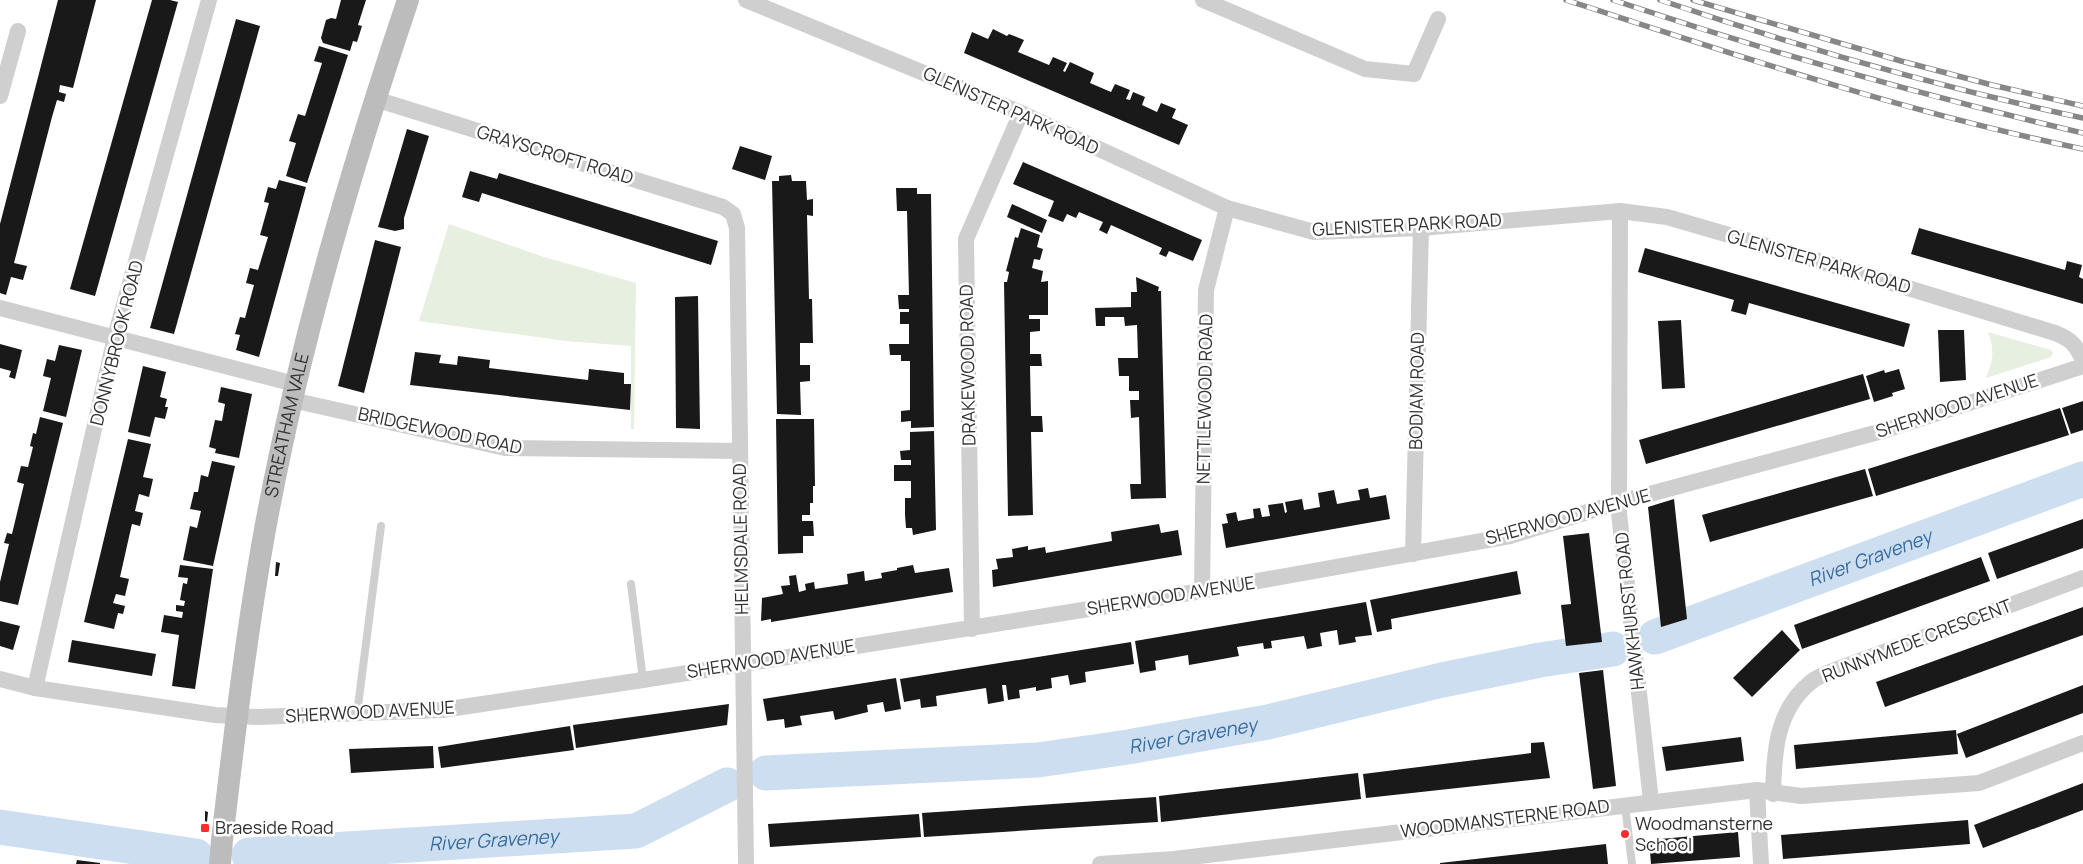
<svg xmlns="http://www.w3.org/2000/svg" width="2083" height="864" viewBox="0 0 2083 864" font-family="Manrope,sans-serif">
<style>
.green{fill:#e7efe0}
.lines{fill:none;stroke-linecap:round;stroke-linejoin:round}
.river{stroke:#ccdef0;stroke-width:35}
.building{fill:#191919}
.service{stroke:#cfcfcf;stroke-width:8}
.minor{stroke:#cfcfcf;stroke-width:16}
.secondary{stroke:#bcbcbc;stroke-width:22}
.rail-casing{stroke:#878787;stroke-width:5.5}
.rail{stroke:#fff;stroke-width:4;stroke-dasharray:11;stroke-linecap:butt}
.poi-dot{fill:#f22f2c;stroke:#fff;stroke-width:2}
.labels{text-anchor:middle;stroke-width:5;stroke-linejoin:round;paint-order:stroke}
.street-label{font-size:18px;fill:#323232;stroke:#fff}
.poi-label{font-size:18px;fill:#323232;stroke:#fff;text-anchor:start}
.water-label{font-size:19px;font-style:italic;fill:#386c9c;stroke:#fff}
</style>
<rect width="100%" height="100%" fill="#fff"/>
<g class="green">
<polygon points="449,224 544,257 636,283 634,429 631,429 631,346 566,341 419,321"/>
<path d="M1988,332L2051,350L2053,353L2051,357L1986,378C1993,361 1995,350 1988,332Z"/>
</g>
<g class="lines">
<g class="river">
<path id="s1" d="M1655,637L2083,479"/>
<path id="s2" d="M766,773L1038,760L1128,747L1268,722L1442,680L1540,660L1613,649"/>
<polyline points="0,827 196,856"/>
<path id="s3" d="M249,855L636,831L727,785"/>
</g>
</g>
<g class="building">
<polygon points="58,0 96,0 73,88 60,85 59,92 66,94 64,102 57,100 52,117 14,263 27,266 23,280 11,277 6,295 0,293 0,224"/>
<polygon points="152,0 170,0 178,2 95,296 70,289"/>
<polygon points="341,0 366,0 358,25 362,26 357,42 353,41 350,51 323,43 321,38 326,20 331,18 336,19"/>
<polygon points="236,19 260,26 174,334 150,328"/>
<polygon points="993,29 1007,36 1009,34 1024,40 1018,52 1049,65 1053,57 1067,63 1063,71 1065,72 1070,62 1094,73 1090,83 1111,92 1115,84 1130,90 1126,99 1130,100 1133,92 1145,97 1142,105 1157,112 1161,103 1176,109 1172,118 1188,125 1179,145 964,53 972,32 988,39"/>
<polygon points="319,46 348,55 307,183 286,176 296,143 289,141 298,114 305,116 322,63 314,61"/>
<polygon points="407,129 429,136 404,218 404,229 395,231 378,227"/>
<polygon points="740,146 772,156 765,180 732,169"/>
<polygon points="1023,162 1202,240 1193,261 1169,251 1166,257 1159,254 1162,248 1111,225 1107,234 1099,230 1103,222 1079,212 1076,218 1067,214 1063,222 1048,216 1054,201 1013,184"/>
<polygon points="470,171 497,179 499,173 718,241 711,265 482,193 479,202 462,197"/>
<polygon points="791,175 792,181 806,181 807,200 813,199 813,216 807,215 809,299 812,299 813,343 800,343 800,365 810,365 810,381 800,382 801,415 777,414 772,181 779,181 779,176"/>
<polygon points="279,180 306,187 259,357 236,350 240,335 235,334 240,317 245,318 254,285 246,283 250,268 258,270 268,237 260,235 269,203 264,202 268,187 276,189"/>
<polygon points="896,188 917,188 917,194 931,194 934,427 911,428 911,421 901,422 901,411 910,410 910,361 901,361 901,355 890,355 889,344 909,344 909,324 900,324 900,312 909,312 909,309 899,309 898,295 909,295 907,211 897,211"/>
<polygon points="1012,204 1047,220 1042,233 1007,217"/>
<polygon points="1021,228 1040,235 1037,247 1043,249 1040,260 1034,259 1032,268 1043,271 1041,282 1048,281 1048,315 1029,315 1029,319 1040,319 1040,331 1030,332 1030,354 1041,354 1042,366 1030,366 1031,416 1042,416 1043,432 1031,432 1033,515 1008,516 1004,282 1007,282 1009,272 1006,271 1015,237 1018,238"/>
<polygon points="1919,228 2065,270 2067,261 2082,265 2079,277 2083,279 2083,304 1911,254"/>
<polygon points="375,240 401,247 364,393 338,386"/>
<polygon points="1645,248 1910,324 1904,347 1749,303 1746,315 1731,311 1734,300 1638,272"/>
<polygon points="1136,277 1159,287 1158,291 1161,291 1166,498 1131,499 1130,484 1141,484 1139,417 1131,418 1130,400 1139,400 1139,391 1129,391 1129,376 1119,376 1118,358 1138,358 1137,325 1125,326 1124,317 1105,317 1105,326 1096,326 1095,308 1131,307 1131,292 1137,292"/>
<polygon points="698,296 700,429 676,428 675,297"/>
<polygon points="1681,320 1685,388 1662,389 1658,321"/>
<polygon points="1938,330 1964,330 1966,380 1940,382"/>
<polygon points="0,344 22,350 15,379 9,377 11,371 0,368"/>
<polygon points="59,345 82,350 66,417 43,411 51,378 43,376 47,359 55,361"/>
<polygon points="415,352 441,355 439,363 457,365 458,356 490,360 489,368 588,380 589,369 624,373 624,384 631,384 630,410 410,385"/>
<polygon points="143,366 166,372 160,397 167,399 165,407 168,407 165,419 155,417 150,437 128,432"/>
<polygon points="1899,369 1905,389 1892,393 1893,396 1874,402 1866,376 1884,370 1885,373"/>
<polygon points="1863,374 1870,399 1646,464 1639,440"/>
<polygon points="221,387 252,394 239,458 215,453 216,449 209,447 215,420 222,421 225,404 218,402"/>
<polygon points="2083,401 2083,430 2071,434 2062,408"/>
<polygon points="2060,408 2069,435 1876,496 1868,469"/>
<polygon points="40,417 63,423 18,605 0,601 0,582 9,544 4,543 7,533 12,534 24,484 17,482 21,466 28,467 33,447 30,446 33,433 36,434"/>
<polygon points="776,419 814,419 815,486 813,486 813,503 810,503 810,515 802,515 802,521 813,521 814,536 803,536 803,553 778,554"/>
<polygon points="934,431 936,530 913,535 912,528 906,528 905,515 905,498 911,498 911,481 894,481 894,465 911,465 911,460 901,460 900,451 910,450 910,432"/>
<polygon points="128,439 151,444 143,477 153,479 149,497 139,494 135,511 143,513 140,526 132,524 131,528 120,577 129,579 125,596 116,594 113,603 125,606 123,614 118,613 114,629 84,622"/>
<polygon points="212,461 235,466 213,566 183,560 190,526 197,528 201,511 190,509 194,492 198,492 201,475 208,477"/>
<polygon points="1865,469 1873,496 1710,542 1702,515"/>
<polygon points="1368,488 1370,498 1386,495 1390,519 1226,548 1222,524 1228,523 1226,514 1236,512 1238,521 1254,518 1253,509 1260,508 1262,517 1270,516 1268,505 1283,503 1285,513 1287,512 1285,502 1302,499 1304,510 1320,507 1318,493 1334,490 1337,504 1353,501 1360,500 1358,490"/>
<polygon points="1674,499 1687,619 1661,627 1648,507"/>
<polygon points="2083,519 2083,548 1997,579 1988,553"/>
<polygon points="1159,524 1161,533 1178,530 1182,555 993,587 992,570 998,569 996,559 1013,557 1012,549 1028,546 1028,550 1045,547 1046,553 1095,544 1112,541 1111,532"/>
<polygon points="1589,533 1602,642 1566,646 1561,605 1571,604 1563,536"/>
<polygon points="1981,557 1990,581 1802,649 1794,625"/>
<polygon points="276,562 280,563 278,576 275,576"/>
<polygon points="180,565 213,569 195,689 172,686 179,635 161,632 164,615 182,618 183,612 176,611 176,605 184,606 185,601 180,600 183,583 187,584 188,578 178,577"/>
<polygon points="913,565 915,573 949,568 953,592 771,622 771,619 761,621 762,598 783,594 781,586 790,585 789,576 796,575 799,592 806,590 805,584 814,582 815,589 848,584 847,574 864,571 865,581 882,578 881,573 897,570 897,568"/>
<polygon points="1517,571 1521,594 1391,619 1392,629 1377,632 1370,600"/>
<polygon points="1366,602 1372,635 1355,637 1356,642 1339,645 1337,630 1320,633 1322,646 1307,649 1304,636 1271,641 1272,648 1264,649 1263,643 1237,647 1239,656 1206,662 1189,665 1188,655 1155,661 1156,670 1140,673 1135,641"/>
<polygon points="2083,607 2083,635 1885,707 1876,682"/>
<polygon points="0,621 20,626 13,650 0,646"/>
<polygon points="1782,630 1800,650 1752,697 1733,678"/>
<polygon points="72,640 156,654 152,676 68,662"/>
<polygon points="1131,642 1134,664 1085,672 1086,682 1070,685 1068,675 1051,678 1052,688 1036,691 1036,687 1019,690 1020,698 1008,700 1006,685 1002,685 1004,701 988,704 986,688 936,696 937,706 921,708 920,699 904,702 900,679"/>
<polygon points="1603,670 1616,786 1593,789 1579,673"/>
<polygon points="896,678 901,709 885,712 883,702 867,705 868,712 835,720 833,711 800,716 802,725 785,728 784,719 767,721 763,699"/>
<polygon points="2083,685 2083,713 1966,758 1957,734"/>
<polygon points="729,704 727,725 576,748 573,725"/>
<polygon points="570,726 574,750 441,768 438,747"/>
<polygon points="1956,730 1958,754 1796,769 1794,745"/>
<polygon points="1741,737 1744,761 1666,771 1662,747"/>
<polygon points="1544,742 1550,778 1366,798 1363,774 1531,753 1531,743"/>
<polygon points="433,746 434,768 351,773 349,749"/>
<polygon points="1358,773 1361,799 1161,822 1159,796"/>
<polygon points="2083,783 2083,810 1983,848 1974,825"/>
<polygon points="1156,797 1158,822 924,837 922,813"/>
<polygon points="205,811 208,812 207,822 205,821"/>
<polygon points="919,814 921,837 770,847 768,824"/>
<polygon points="1968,820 1970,844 1783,859 1781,835"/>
<polygon points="1738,832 1740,857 1651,864 1649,840"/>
<polygon points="1606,844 1608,864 1440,864 1440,863"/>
<polygon points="77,860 100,863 100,864 76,864"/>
</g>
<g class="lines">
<g class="service">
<polyline points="631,584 643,680"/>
<polyline points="357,714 381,526"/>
<polyline points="1625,805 1632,864"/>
</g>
<g class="minor">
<path d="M746,0L1021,113L1227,208L1314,232L1421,228L1620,211L1667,217L1846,269L2055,333C2071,339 2076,345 2083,360"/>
<polyline points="1203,0 1365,69 1414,74 1438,19"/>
<polyline points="0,96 18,31"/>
<polyline points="375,99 723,207 733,214 737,228 746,864"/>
<polyline points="1620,211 1619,513 1651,801"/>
<polyline points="0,308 295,384"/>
<polyline points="292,400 505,448 740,451"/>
<polyline points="1413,554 1421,228"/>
<polyline points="1202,591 1206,290 1227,208"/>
<polyline points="972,629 966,239 1021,113"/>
<polyline points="0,679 35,688 215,715 258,717 442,710 643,680 1202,591 1510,536 1620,502 1886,430 2083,366"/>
<polyline points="35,688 115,337 209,0"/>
<polyline points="1757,790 1761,864"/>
<path d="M1773,794C1774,752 1776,710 1811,682C1817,677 1827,673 1835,670L2083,578"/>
<polyline points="1100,864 1174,859 1757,790 1801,796 1979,783 2083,743"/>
</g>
<path class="secondary" id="s4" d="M220,864L222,840C234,738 246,636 264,535C297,353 349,175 408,0"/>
<defs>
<g id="rail">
<path d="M1566,0C1736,55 1907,113 2083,149"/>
<path d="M1613,0C1768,52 1924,96 2083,133"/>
<path d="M1660,0C1799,47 1939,87 2083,118"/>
<polyline points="1693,0 1901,61 1992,85 2083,106"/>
</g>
</defs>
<use href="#rail" class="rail-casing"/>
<use href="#rail" class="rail"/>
</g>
<g class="poi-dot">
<rect x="200" y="823" width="10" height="10" rx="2.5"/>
<circle cx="1625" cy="834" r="5"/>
</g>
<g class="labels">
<g class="street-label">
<text transform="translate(1011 111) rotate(24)" y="6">GLENISTER PARK ROAD</text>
<text transform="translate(555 155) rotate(17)" y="6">GRAYSCROFT ROAD</text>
<text transform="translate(1407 225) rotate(-3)" y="6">GLENISTER PARK ROAD</text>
<text transform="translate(1819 262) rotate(16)" y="6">GLENISTER PARK ROAD</text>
<text transform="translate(117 343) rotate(-76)" y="6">DONNYBROOK ROAD</text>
<text transform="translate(968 365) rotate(-91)" y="6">DRAKEWOOD ROAD</text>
<text transform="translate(1417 391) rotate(-89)" y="6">BODIAM ROAD</text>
<text transform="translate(1205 399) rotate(-89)" y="6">NETTLEWOOD ROAD</text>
<text transform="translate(1957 406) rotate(-18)" y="6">SHERWOOD AVENUE</text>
<text dy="6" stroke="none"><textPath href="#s4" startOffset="444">STREATHAM VALE</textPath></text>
<text transform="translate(440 431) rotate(12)" y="6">BRIDGEWOOD ROAD</text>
<text transform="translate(1568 517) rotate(-15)" y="6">SHERWOOD AVENUE</text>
<text transform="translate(741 539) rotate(-91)" y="6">HELMSDALE ROAD</text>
<text transform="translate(1171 596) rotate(-9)" y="6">SHERWOOD AVENUE</text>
<text transform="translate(1630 611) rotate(-96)" y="6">HAWKHURST ROAD</text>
<text transform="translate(1917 641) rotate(-21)" y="6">RUNNYMEDE CRESCENT</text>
<text transform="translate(771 659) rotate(-9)" y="6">SHERWOOD AVENUE</text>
<text transform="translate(370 712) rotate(-3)" y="6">SHERWOOD AVENUE</text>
<text transform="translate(1505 819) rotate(-7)" y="6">WOODMANSTERNE ROAD</text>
</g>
<g class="poi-label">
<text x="1635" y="830">Woodmansterne<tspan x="1635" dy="21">School</tspan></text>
<text x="215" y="834">Braeside Road</text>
</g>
<g class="water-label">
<text dy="7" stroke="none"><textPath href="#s1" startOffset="229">River Graveney</textPath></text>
<text dy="7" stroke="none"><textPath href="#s2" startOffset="429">River Graveney</textPath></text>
<text dy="7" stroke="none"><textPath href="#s3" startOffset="245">River Graveney</textPath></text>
</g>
</g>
</svg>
